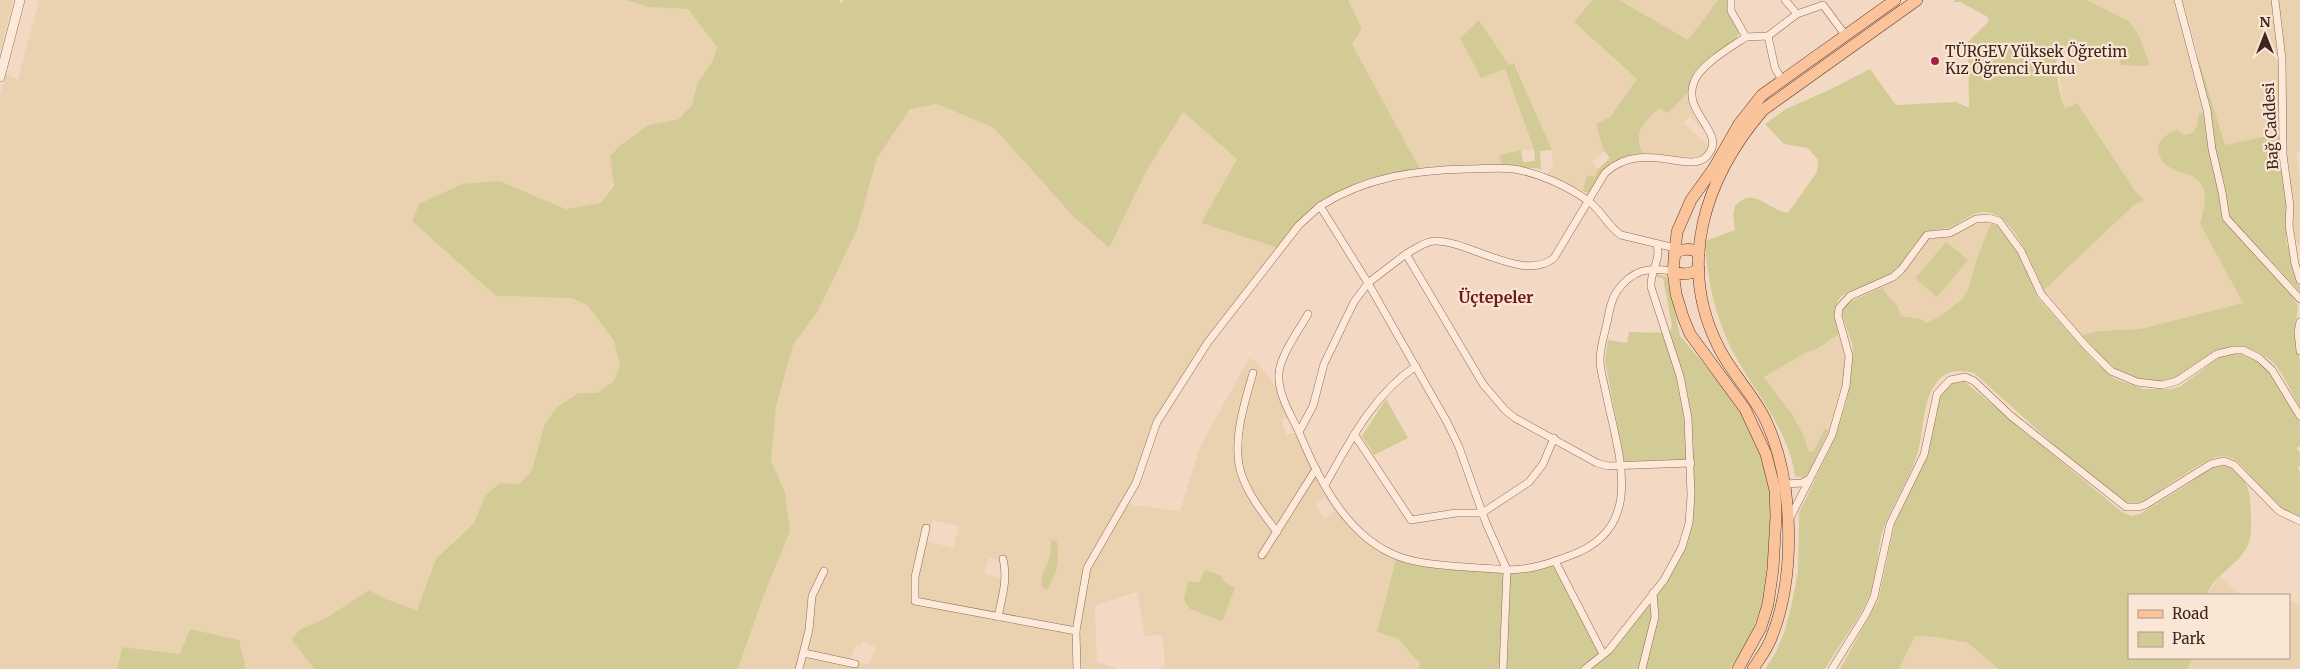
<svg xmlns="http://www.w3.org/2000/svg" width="2300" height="669" viewBox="0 0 2300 669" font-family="Merriweather,serif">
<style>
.farmland{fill:#ead2b1;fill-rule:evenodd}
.green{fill:#d3cb96}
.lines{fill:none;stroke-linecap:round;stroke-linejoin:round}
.minor-casing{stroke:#916858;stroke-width:8}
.tertiary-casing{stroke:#916858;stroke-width:10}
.primary-casing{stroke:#5e372c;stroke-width:12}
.minor{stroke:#fce9d9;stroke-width:7}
.tertiary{stroke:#fce9d9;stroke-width:9}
.primary{stroke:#fac399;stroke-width:11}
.poi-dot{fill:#a72043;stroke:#fae6d5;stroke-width:2}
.labels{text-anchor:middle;stroke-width:4.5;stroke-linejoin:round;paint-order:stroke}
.poi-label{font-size:15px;fill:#3f251d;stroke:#fae6d5;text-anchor:start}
.street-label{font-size:15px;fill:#3f251d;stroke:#fae6d5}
.neighbourhood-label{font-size:16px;font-weight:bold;fill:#71181b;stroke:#fae6d5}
</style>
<rect width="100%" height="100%" fill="#f3d9c4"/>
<g class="farmland">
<polygon points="0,0 13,0 0,53"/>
<polygon points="39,0 625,0 649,7 688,9 717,47 713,60 697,84 692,105 679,119 649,125 601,203 566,209 527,192 496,296 572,298 588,306 614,341 620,366 613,382 597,393 578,393 544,426 532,470 520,484 500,483 485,496 474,523 436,559 417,610 383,598 326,618 299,630 293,640 314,669 246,669 246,665 181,654 122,647 117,669 0,669 0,96 6,74 18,80"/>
<polygon points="1348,0 1592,0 1574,22 1637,79 1610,117 1597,124 1604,151 1592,162 1598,169 1595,177 1585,186 1583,191 1547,174 1553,166 1552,150 1515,63 1509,65 1479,20 1461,38 1505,69 1534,149 1500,155 1502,168 1421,171 1352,44 1362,29"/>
<polygon points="1619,0 1718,0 1688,40"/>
<polygon points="2087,0 2175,0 2206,114 2192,133 2184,135 2159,155 2168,168 2196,178 2202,185 2206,199 2200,224 2243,303 2140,329 2098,331 2082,335 2044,290 2134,205 2144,200 2135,191 2077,104 2065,110 2063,103 2057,61 2059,51 2074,48 2114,46 2118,61 2149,63 2140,38 2134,28 2128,21"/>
<polygon points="2182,0 2300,0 2300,152 2296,153 2300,178 2300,244 2298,245 2291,222 2284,132 2225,145"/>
<polygon points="1690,90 1689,102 1705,129 1704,131 1690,116 1683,123 1711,148 1699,158 1643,153 1638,139 1642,125 1659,107 1668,113"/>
<path d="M937,104L994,128L1071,214L1109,248L1147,170L1183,111L1237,159L1201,223L1281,249L1224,322L1157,422L1125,504L1180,511L1200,447L1249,358L1256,361L1283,396L1292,416L1281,420L1287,435L1299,432L1306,448L1350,523L1397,556L1377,632L1397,639L1420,664L1418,669H1158L1165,666L1162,635L1145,636L1137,592L1095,605L1097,662L1120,669H738L762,600L790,531L785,492L771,461L776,407L793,345L818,311L857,230L877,158L910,109ZM1325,497L1334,511L1325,520L1315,504ZM933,520L959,526L953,548L927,541ZM989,557L1003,563L1001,578L984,573ZM1205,570L1220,575L1225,582L1235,588L1223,619L1218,621L1190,609L1188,581L1199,584ZM864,641L876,648L869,664L850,660L856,644L860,646Z"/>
<polygon points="1985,222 1993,223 1990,225 1977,258 1968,290 1962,299 1940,316 1926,323 1921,319 1901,316 1900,308 1885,295 1883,287 1895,280 1929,238"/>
<polygon points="1839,334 1845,353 1846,367 1843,385 1829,430 1825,429 1813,452 1808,451 1804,436 1792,414 1764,377 1807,352 1814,351 1821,345"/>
<polygon points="2219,576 2241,595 2207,595"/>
<polygon points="2289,600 2300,606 2300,669 2187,669 2194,658 2289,658"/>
<polygon points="1915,636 1936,637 1968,643 1998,669 1899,669"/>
</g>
<g class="green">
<polygon points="625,0 839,0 841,3 844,0 1348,0 1362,29 1352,44 1421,171 1383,178 1320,206 1281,249 1201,223 1237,159 1183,112 1147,170 1109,248 1071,214 994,128 937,104 910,109 877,158 857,230 818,311 793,345 776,407 771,461 785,492 790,531 762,600 738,669 314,669 292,640 299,630 326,618 369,590 383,598 417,610 436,559 474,523 485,496 500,483 520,484 532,470 544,426 556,408 578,393 597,393 613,382 620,366 614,341 588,306 572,298 496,296 412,221 419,204 462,184 500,181 566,209 601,203 614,185 610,156 622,144 649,125 679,119 692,105 697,84 713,60 717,47 688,9 649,7"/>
<path d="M1592,0H1619L1688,40L1718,0H1729L1739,33L1735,41L1715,57L1690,90L1668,113L1659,108C1645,121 1632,132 1643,153C1611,157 1604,168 1589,194L1583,191L1587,175L1595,177L1598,169L1610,158L1604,151L1596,124L1610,117L1637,79L1574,22Z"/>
<path d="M1955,0H2087L2128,21L2134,28L2140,38L2149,63L2148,66L2121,65L2114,46L2074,48L2059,51C2053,66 2059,94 2065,109L2077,103L2135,191L2144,200L2134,205L2044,290C2032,267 2014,210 1982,212C1971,213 1961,223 1951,227C1943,230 1936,229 1928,231C1912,242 1906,263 1890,275C1862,295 1822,282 1839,334C1829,339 1818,351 1807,352L1764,377L1792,414L1804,436L1808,451L1813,452L1825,429L1829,430L1809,472L1804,478L1795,476C1789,432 1760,399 1738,361C1717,325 1707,283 1705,241L1735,230L1733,215L1735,206C1754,185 1768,210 1788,213L1817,172L1818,160L1808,148L1784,144L1765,124L1786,109L1829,90L1870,69L1896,105L1956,102L1969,108L1968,42L1988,22V17L1960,2H1953Z"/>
<polygon points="1479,20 1509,65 1514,63 1552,150 1540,151 1541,170 1537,168 1502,168 1499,155 1521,150 1523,162 1535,161 1534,149 1505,69 1481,78 1460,38"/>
<polygon points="2197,53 2225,145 2281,133 2288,197 2286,241 2300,285 2300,292 2252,241 2232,223 2227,211 2225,185 2217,157 2210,115"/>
<path d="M2199,113L2206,114L2209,150L2219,190L2223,221L2249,246L2289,291L2298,306L2294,335L2300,361V407C2292,395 2286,379 2277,367C2270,358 2259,352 2248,349C2212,339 2203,369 2173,379C2160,384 2141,380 2128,375C2110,369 2095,348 2082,335L2098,331L2140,329L2243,303L2200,224C2203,210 2208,199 2202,186C2194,169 2172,177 2161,159C2159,155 2157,149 2159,144C2162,137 2170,132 2177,130L2184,135L2192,133L2197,126Z"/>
<path d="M1993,223L2004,229L2023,261L2037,297L2093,360L2115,379L2144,389H2171L2181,386L2219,357L2241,352L2257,360L2268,370L2300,421V446L2296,448L2300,453V466L2298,467L2300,473V517L2280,508L2239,463C2233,458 2226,455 2217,457C2201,461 2160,491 2142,502L2136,503L2126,502L2069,458L1974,373C1958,369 1944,370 1935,385C1921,405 1924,436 1916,458C1908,482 1893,504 1884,527C1876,548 1879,571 1872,590C1861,618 1840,643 1825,669H1765L1776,652L1785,630L1792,603L1798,571L1799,513L1833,442L1847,400L1853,346L1841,313L1847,303L1883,287C1887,301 1898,299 1901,316L1921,319L1926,323L1940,316L1962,299L1968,290L1977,258L1990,225Z"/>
<polygon points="1946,242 1968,260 1937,297 1915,278"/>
<polygon points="1657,274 1667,277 1680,336 1722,385 1738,408 1760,452 1767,475 1770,498 1770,540 1764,595 1756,621 1746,645 1730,669 1418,669 1420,664 1398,639 1377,632 1397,556 1507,570 1555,561 1603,654 1653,593 1686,536 1691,464 1625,466 1605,361 1608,340 1627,343 1629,332 1666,333 1668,339 1672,325 1663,278 1657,277"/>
<path d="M1965,382L2122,512L2132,516L2140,514C2154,505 2168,497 2182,488C2199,478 2218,455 2238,473C2246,481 2249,489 2250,500C2251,516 2254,539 2244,552C2233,568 2213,576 2207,595H2129V658H2194L2187,669H1998L1968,643L1936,637L1915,636L1899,669H1840L1878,601L1895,523L1926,457L1934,417L1940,394L1946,386L1954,383Z"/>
<polygon points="1386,399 1408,438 1374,455 1362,436"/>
<path d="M1051,539L1057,542C1060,560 1057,576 1046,590L1042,587C1039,574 1047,568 1050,556C1051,551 1051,545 1051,539Z"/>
<polygon points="1205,570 1220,575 1225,582 1235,588 1223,619 1220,621 1190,609 1184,600 1188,581 1199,583"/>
<polygon points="190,629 239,640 246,669 117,669 122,647 180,654"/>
</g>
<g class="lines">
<defs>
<g id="minor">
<polyline points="1785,0 1797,14"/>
<polyline points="2178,0 2207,110 2212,149 2222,192 2226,218 2300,299"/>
<polyline points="2275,0 2282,59 2283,155 2290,206 2289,225 2295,264 2300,280"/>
<polyline points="1768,36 1797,14 1823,5 1846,36"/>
<polyline points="1746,37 1768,36 1775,68 1782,80"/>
<path d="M1320,206C1366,177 1415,170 1468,169C1483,169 1499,167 1514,169C1539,173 1567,186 1587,200C1601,209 1607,226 1621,235L1675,248"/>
<path d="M1406,254C1415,249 1424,242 1434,241C1468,240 1524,283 1554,258L1605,173C1642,139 1689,174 1706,157C1730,133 1681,114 1694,82C1700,65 1731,47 1746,37L1731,11V0"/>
<path d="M1308,314C1299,330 1280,356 1279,373C1277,393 1291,415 1299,432L1313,406L1324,364L1354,302L1368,283L1447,422L1459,447L1486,523L1507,570C1530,570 1548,564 1569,556C1648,529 1618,454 1606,393C1604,383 1600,370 1600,360C1600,348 1604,335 1607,323C1609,311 1611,300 1617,291C1633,269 1649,267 1673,271"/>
<polyline points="2300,322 2298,332 2300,351"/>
<path d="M1253,373C1245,401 1234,435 1239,465C1244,490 1262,512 1277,532"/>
<path d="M1299,432C1319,480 1347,538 1400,557C1427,567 1477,567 1507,570L1503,669"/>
<polyline points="1354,434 1411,520 1456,513 1482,513 1529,482 1543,464 1554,438"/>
<polyline points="1786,484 1802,483 1809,479"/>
<path d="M1325,485C1350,441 1373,395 1416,366"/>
<polyline points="1790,518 1832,435 1846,386 1849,356 1838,316 1839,308 1850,296 1893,277 1901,270 1927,235 1950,233 1976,219 1988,218 1999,221 2021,251 2041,294 2086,346 2111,371 2137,382 2162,385 2177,381 2217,354 2234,350 2243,350 2259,358 2272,370 2300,416"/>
<polyline points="926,528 915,577 915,601 1076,631"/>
<polyline points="1262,555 1316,469"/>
<polyline points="1555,561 1603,654"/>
<path d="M998,617C1002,597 1008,579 1003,559"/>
<polyline points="804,653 855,664"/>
<polyline points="799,669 809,630 812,596 824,571"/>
<polyline points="1077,669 1076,631 1087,568 1136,483 1157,422 1208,342 1299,225 1320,206 1368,283 1406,254 1483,384 1505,410 1515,418 1597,463 1608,466 1691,463"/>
<path d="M1585,669L1609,650L1664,580L1682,547L1689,523L1691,495L1688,418L1680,376L1651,287C1650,271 1661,261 1657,244"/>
<polyline points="1642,669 1655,617 1653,593"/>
<polyline points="1832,669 1866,614 1874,597 1890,524 1924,455 1937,394 1950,380 1965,377 1974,381 2011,416 2126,507 2139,507 2145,505 2211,464 2224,461 2234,465 2279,511 2300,521"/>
</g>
<polyline id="tertiary" points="0,77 20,0"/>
<g id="primary">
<path d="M1674,254C1682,248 1691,248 1699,253"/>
<path d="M1673,271C1682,276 1691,274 1699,269"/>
<polyline points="1738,669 1761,627 1768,604 1773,569 1776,516 1775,490 1766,454 1745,409 1690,334 1683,317 1676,294 1673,271 1677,232 1691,200 1714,168 1739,124 1762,95 1895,0"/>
<path d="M1753,669C1760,658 1768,648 1772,636C1796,575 1794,481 1766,421C1754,395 1732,374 1719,348C1676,264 1705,178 1763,110L1917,0"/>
</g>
</defs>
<use href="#minor" class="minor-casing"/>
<use href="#tertiary" class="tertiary-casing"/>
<use href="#primary" class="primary-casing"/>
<use href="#minor" class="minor"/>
<use href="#tertiary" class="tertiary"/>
<use href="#primary" class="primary"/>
</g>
<circle class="poi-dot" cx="1935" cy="61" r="5"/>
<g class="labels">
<g class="poi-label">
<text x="1945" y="57">TÜRGEV Yüksek Öğretim<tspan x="1945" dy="17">Kız Öğrenci Yurdu</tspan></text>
</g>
<g class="street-label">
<text transform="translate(2271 126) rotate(-93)" y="5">Bağ Caddesi</text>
</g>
<g class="neighbourhood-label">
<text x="1496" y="303">Üçtepeler</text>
</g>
</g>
<rect x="2128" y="594" width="162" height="65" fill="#fae6d5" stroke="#af998b"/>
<rect x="2138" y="610" width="25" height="8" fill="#fac399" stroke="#af998b"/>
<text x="2172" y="619" font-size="15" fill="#3f251d">Road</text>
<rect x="2138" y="632" width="25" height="15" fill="#d3cb96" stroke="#af998b"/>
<text x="2172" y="644" font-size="15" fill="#3f251d">Park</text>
<g transform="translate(2265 35)" stroke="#fae6d5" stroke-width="4" paint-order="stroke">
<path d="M0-4L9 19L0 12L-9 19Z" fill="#3f251d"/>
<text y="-8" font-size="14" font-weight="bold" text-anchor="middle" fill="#3f251d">N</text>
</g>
</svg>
